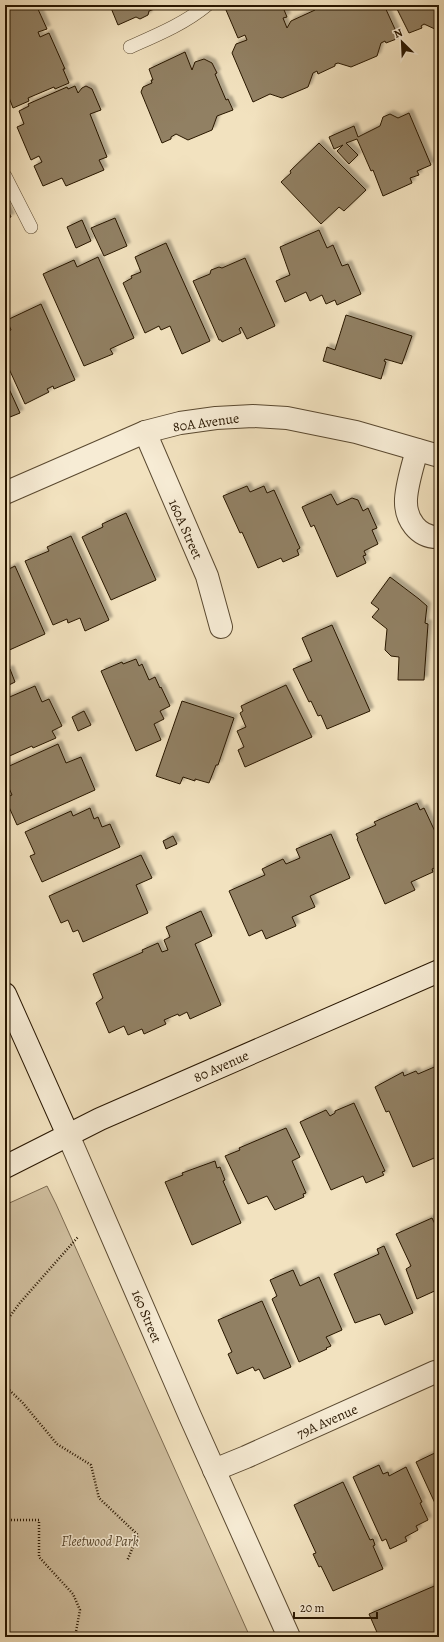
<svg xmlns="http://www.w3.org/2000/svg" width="444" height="1642" viewBox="0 0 444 1642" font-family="Alegreya,serif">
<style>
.green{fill:#d0bf9f;stroke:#7c6a50}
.building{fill:#918063;stroke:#281600;filter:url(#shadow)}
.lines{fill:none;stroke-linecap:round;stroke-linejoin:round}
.lane-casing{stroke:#5a4930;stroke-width:14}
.street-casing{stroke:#5a4930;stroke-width:24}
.secondary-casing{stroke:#281600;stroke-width:24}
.path{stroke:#281600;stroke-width:2.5;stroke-dasharray:1 2;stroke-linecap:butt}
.lane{stroke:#f7ecd5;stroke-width:13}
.street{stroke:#f7ecd5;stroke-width:22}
.secondary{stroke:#f7ecd5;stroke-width:22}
.labels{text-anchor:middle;stroke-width:3;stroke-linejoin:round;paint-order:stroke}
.street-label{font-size:14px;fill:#281600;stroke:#f7ecd5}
.park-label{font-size:14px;font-style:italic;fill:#5a4930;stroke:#f7ecd5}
</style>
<defs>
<filter id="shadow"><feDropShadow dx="3.5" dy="-3.5" stdDeviation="1" flood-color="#0004"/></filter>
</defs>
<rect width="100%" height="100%" fill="#f2e2bf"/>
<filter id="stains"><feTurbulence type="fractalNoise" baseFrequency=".005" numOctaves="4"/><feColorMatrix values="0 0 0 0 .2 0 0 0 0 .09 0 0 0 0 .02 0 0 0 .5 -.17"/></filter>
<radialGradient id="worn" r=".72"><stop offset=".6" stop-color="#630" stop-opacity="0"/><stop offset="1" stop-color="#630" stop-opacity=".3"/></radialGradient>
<polygon class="green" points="47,1186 56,1204 250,1637 5,1637 5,1205"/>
<g class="building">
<polygon points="15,5 35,5 37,7 47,29 38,32 40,37 49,33 65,69 63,69 69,83 55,89 54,87 28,98 29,101 13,108 8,95 5,96 5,10"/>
<polygon points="102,5 165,5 149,11 148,15 140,19 136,17 118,25 111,8"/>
<polygon points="238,5 282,5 287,17 283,18 287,28 291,21 315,10 313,5 384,5 399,38 386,43 385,41 381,43 377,56 351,67 338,63 335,64 335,66 318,74 317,71 313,73 308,87 282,98 270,94 253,102 232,53 236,44 247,40 245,35 238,38 226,10"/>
<polygon points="395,5 439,5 439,29 437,30 424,24 421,26 422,28 409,33"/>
<polygon points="185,52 192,70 195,62 204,59 212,63 217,73 215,74 226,100 228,99 233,110 217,116 212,130 188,140 176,134 171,137 171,139 162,143 141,92 143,87 152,83 151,80 153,80 149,69"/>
<polygon points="75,86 78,93 82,88 86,86 92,89 101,110 90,114 107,157 99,160 104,170 66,186 62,178 43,186 34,166 42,162 39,156 31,160 17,127 24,124 19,111 29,106 28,104 67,87 68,89"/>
<polygon points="436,101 439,101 439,140"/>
<polygon points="409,113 431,165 417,171 419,175 410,178 412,183 383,196 373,170 371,171 357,139 346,143 358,155 349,164 337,151 343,145 334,149 329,137 354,126 358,137 380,126 383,117 390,114 398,118"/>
<polygon points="319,143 366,190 344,211 339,207 321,224 281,182 291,173 290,171"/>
<polygon points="5,204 11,217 5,219"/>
<polygon points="115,218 127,246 104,256 91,228"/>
<polygon points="82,220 91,241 76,248 67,227"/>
<polygon points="319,230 327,248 333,245 342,266 348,264 361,294 337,305 335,300 326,304 322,295 310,301 306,292 285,302 276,281 290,275 280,247"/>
<polygon points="166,243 210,341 182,354 170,326 161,330 159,326 145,333 123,283 132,278 131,276 141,272 135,257"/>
<polygon points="98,257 134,338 110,349 113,354 84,366 43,274 74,260 77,267"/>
<polygon points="245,258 275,326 247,339 241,327 239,329 241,333 222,342 221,340 219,340 193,281 210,274 211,270 219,267 222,268"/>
<polygon points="41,304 75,380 54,389 53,386 47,389 49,392 25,404 5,360 5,333 11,330 7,320"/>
<polygon points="346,315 412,336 402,364 385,359 384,361 386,362 381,379 323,361 327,347 335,350"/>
<polygon points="5,380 20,413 5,419"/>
<polygon points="247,486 250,492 264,486 267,493 274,490 300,548 297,550 299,555 283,562 281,558 258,568 242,532 240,533 223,496"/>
<polygon points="331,494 337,505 352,498 358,500 363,511 368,508 377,528 372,530 378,544 364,551 366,555 363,556 366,563 337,577 314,525 311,527 302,507"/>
<polygon points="126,513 156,580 111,600 82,537 103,527 102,524"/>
<polygon points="71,536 109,620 85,631 80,618 68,623 67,619 53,625 25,561 49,551 47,547"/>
<polygon points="15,566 45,634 5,652 5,571"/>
<polygon points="390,577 419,599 427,606 425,623 428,624 424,680 398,680 399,657 391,656 385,650 387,629 372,617 379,609 371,603"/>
<polygon points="332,625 370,711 327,729 321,715 318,716 311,701 309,702 293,669 312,661 302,638"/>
<polygon points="136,659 139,666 142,664 149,680 155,677 160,688 161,687 170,706 160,711 164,719 154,724 161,740 136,751 101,671 122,662 123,664"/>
<polygon points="10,669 15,682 5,687 5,671"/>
<polygon points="286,685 312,737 245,767 238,750 244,747 237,731 246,727 240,713 243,711 241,706"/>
<polygon points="35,686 42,702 49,699 62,726 52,731 56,738 33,748 32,746 5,758 5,699"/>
<polygon points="182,701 234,718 218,765 216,765 209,783 195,779 195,781 183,777 180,784 156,776"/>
<polygon points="84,711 91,725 78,731 72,717"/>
<polygon points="58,744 66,763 81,757 95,790 17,825 5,798 12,795 5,779 5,768"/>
<polygon points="417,803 420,810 424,808 439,840 439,866 432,869 433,872 411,882 415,890 385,904 357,839 358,838 356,834 376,825 374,822"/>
<polygon points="90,808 94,819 98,817 102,827 110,824 120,847 42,882 30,856 35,854 25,832 71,811 73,816"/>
<polygon points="331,834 350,878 310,896 315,907 292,917 296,926 266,939 262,930 249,936 229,891 265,875 262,869 283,859 286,864 300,858 296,849"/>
<polygon points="173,836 177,844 166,849 163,841"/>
<polygon points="141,855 152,878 136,885 148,913 83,942 78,930 73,932 68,920 61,923 49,896"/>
<polygon points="201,911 212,936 195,944 221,1005 190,1019 187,1012 179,1016 178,1014 164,1020 166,1024 144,1034 142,1029 128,1035 124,1026 109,1033 96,1003 103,998 93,974 143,952 142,950 158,943 162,952 168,950 164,940 170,937 166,927"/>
<polygon points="439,1065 439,1156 413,1167 389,1111 386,1112 375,1087 403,1072 404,1076 416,1071 418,1074"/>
<polygon points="354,1103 385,1171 382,1172 384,1175 366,1183 363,1176 331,1190 300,1122 326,1110 330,1116 335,1113 335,1111"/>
<polygon points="286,1128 300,1157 292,1161 306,1193 303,1194 304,1197 275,1210 267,1196 248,1204 225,1156 240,1150 239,1148"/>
<polygon points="215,1161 217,1168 220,1167 225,1180 223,1181 241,1223 192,1245 165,1182 183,1175 182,1173"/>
<polygon points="432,1218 438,1230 439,1229 439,1289 417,1299 406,1269 411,1266 396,1234"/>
<polygon points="384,1246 413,1313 385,1325 380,1314 355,1323 334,1274 379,1254 377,1249"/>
<polygon points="293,1270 300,1286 319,1277 342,1330 326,1337 331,1346 326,1348 327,1349 299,1362 272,1299 277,1296 270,1280"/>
<polygon points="262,1301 291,1367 264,1379 259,1369 255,1371 253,1367 237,1374 228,1354 232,1352 218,1320"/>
<polygon points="439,1451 439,1512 416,1462"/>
<polygon points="379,1465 383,1474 388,1472 389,1476 406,1467 422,1502 420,1503 428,1520 416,1526 418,1530 405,1537 407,1541 390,1549 386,1539 382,1541 353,1477"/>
<polygon points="343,1482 370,1540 373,1539 375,1545 373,1546 383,1569 333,1591 321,1566 319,1567 313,1554 316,1553 294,1505"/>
<polygon points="439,1584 439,1637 379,1637 369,1614"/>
</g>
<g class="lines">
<defs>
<g id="lane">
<path d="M130,47C157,35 184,24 207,5"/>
<polyline points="5,176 31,227"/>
</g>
<g id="street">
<polyline points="145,432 207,576 221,627"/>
<path d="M417,450C413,465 407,483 406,499C405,519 418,538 439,537"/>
<polyline points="5,493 145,432 180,423 216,418 253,416 287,418 356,432 439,456"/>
<polyline points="68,1135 190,1416 289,1637"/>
<polyline points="214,1470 246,1457 435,1372 439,1372"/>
</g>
<g id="secondary">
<polyline points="5,994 68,1135"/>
<polyline points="5,1167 100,1119 439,971"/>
</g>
</defs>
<use href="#lane" class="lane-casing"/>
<use href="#street" class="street-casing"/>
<use href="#secondary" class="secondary-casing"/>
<g class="path">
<polyline points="5,1323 19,1304 78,1237"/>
<polyline points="5,1386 22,1402 57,1444 91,1465 99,1498 138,1535 127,1561"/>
<polyline points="5,1520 39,1520 39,1557 73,1594 80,1610 75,1637"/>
</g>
<use href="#lane" class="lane"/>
<use href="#street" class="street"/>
<use href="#secondary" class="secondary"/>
</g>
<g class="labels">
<g class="street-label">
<text transform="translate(206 422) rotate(-8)" y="5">80A Avenue</text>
<text transform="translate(186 529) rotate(66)" y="5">160A Street</text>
<text transform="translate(221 1066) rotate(-24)" y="5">80 Avenue</text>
<text transform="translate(147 1316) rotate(67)" y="5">160 Street</text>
<text transform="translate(327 1421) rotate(-24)" y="5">79A Avenue</text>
</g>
<g class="park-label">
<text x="100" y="1546">Fleetwood Park</text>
</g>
</g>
<rect width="444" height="1642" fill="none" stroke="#f2e2bf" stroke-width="20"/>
<rect x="6" y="6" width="432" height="1630" fill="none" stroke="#281600" stroke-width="2"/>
<rect x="10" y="10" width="424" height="1622" fill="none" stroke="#281600"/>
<g transform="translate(402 42) rotate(336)" stroke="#f7ecd5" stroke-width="3" paint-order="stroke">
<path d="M0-3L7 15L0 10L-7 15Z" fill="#281600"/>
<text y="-6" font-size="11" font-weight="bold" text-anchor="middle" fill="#281600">N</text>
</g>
<path d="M294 1612v6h83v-6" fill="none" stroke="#281600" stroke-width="2"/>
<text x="300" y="1612" font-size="12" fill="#281600" stroke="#f7ecd5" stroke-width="3" paint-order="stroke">20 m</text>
<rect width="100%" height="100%" filter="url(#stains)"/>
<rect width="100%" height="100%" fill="url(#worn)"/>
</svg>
